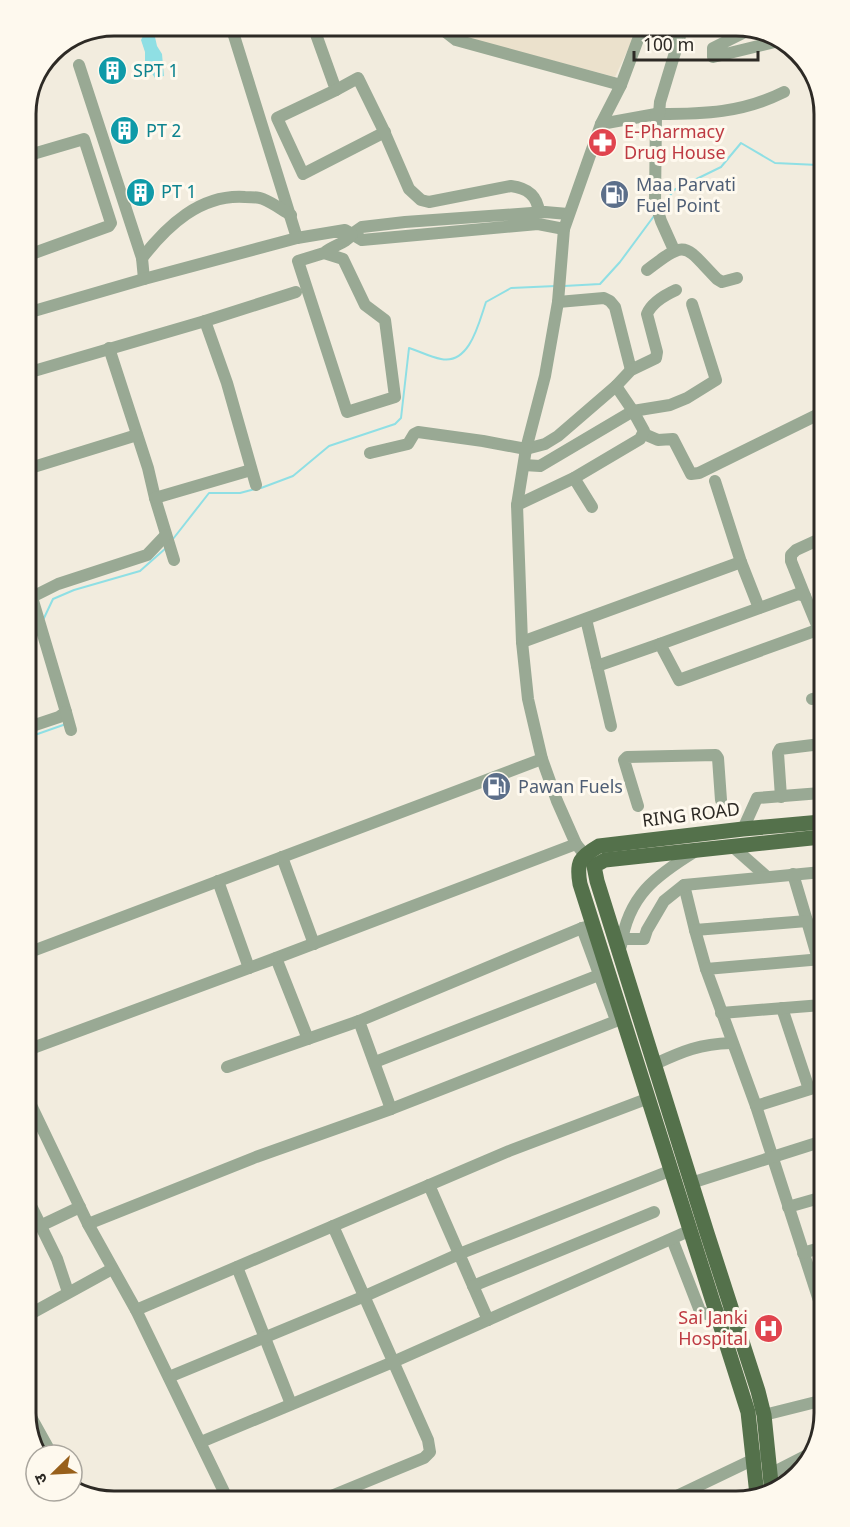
<svg xmlns="http://www.w3.org/2000/svg" width="850" height="1527" viewBox="0 0 850 1527" font-family="Georgia,'Noto Sans Devanagari',serif">
<style>
.built{fill:#ebe1cc}
.water{fill:#8fdfe4}
.lines{fill:none;stroke-linecap:round;stroke-linejoin:round}
.stream{stroke:#8fdfe4;stroke-width:2}
.minor{stroke:#99a994;stroke-width:12}
.major{stroke:#54714b;stroke-width:15}
.labels{text-anchor:middle;stroke-width:6;stroke-linejoin:round;paint-order:stroke}
.culture-label{font-size:18px;fill:#0d838f;stroke:#fef9ee;text-anchor:start}
.health-label{font-size:18px;fill:#be3a42;stroke:#fef9ee;text-anchor:start}
.service-label{font-size:18px;fill:#4e5e75;stroke:#fef9ee;text-anchor:start}
.street-label{font-size:18px;fill:#2d2a25;stroke:#fef9ee}
.rim{fill:none;stroke:#2d2a25;stroke-width:3}
</style>
<rect width="100%" height="100%" fill="#f2ecde"/>
<polygon class="built" points="446,26 639,26 615,77 452,34"/>
<polygon class="water" points="148,34 155,37 157,46 162,54 164,76 155,78 145,63 145,52 141,40 143,36"/>
<g class="lines">
<g class="stream">
<polyline points="662,207 674,190 721,167 741,143 775,163 818,165"/>
<polyline points="564,286 600,284 620,262 654,216"/>
<path d="M261,488L293,476L329,446L395,424L401,418L409,348C419,351 430,357 441,359C470,365 479,322 486,302L511,288L556,286"/>
<polyline points="173,539 209,493 240,493 255,489"/>
<polyline points="44,618 53,599 74,590 140,571 166,548"/>
<polyline points="29,737 66,724"/>
</g>
<g class="minor">
<polyline points="231,26 297,238"/>
<polyline points="313,26 336,90 277,118 303,174 385,132"/>
<polyline points="438,26 456,40 621,85"/>
<polyline points="751,29 713,48 713,57 783,40"/>
<polyline points="79,65 142,258 144,279"/>
<path d="M336,90L358,78L383,129L409,189L421,200L429,202L511,186C527,188 537,195 539,212"/>
<path d="M659,114C704,114 742,113 784,92"/>
<polyline points="601,124 656,114"/>
<polyline points="26,156 84,139 111,223 109,226 26,256"/>
<polyline points="564,229 538,224 362,240 352,234 362,227 405,222 545,212 568,214"/>
<polyline points="674,250 661,221 655,202 656,114 659,114 660,102 683,26"/>
<path d="M142,258C167,226 200,194 245,197C250,197 258,197 263,199C273,203 282,210 291,215"/>
<path d="M647,270C688,239 683,244 717,279L722,282L737,278"/>
<polyline points="558,302 604,298 610,301 615,307 631,370"/>
<path d="M27,313L144,279L297,238L345,230L352,234C346,244 333,245 324,253L343,259L365,305L385,320L395,397L347,412L298,261L324,253"/>
<polyline points="109,348 148,468 155,498 174,560"/>
<polyline points="27,373 205,321"/>
<polyline points="644,434 658,440 673,439 691,474 699,473 819,414"/>
<path d="M370,453L408,444L414,434L418,432L483,441L526,449L545,444L558,436L616,386L631,370L656,358L657,352L647,314C652,302 665,295 676,290"/>
<polyline points="524,465 540,466 633,411 670,405 687,398 716,380 692,304"/>
<polyline points="27,469 137,435"/>
<polyline points="574,478 592,507"/>
<polyline points="256,485 227,383 205,321 296,292"/>
<polyline points="155,498 251,470"/>
<polyline points="517,505 574,478 640,439 644,431 633,411 616,386"/>
<polyline points="741,562 759,608"/>
<polyline points="28,584 66,712 59,717 29,727"/>
<polyline points="805,596 791,561 791,555 796,550 820,539"/>
<polyline points="32,597 58,584 147,555 166,535"/>
<polyline points="586,619 597,666 660,644 679,680 820,629"/>
<polyline points="522,642 741,562 715,481"/>
<polyline points="660,644 798,594 805,596 819,630"/>
<polyline points="597,666 611,726"/>
<polyline points="812,699 821,697"/>
<polyline points="66,712 71,730"/>
<polyline points="781,797 778,753 780,749 821,744"/>
<polyline points="638,806 624,760 627,757 716,755 718,758 721,800"/>
<polyline points="743,829 757,798 821,793"/>
<polyline points="732,846 766,876"/>
<polyline points="282,857 314,944"/>
<polyline points="590,861 576,844 557,801 542,759 528,699 522,642 517,505 526,449 545,376 558,302 564,229 601,124 621,85 643,26"/>
<polyline points="793,874 807,921"/>
<polyline points="218,881 249,968"/>
<polyline points="684,885 695,930 807,921 822,973"/>
<polyline points="582,928 616,1020"/>
<polyline points="695,930 706,969"/>
<polyline points="622,939 644,939 647,930 664,901 684,885 822,872"/>
<path d="M621,946C628,896 655,876 696,851"/>
<polyline points="30,952 542,759"/>
<polyline points="276,958 308,1039"/>
<polyline points="822,959 706,969 756,1106 824,1316"/>
<polyline points="782,1008 809,1089"/>
<polyline points="721,1013 822,1005"/>
<polyline points="30,1049 276,958 576,844"/>
<polyline points="375,1062 599,975"/>
<path d="M655,1064C683,1051 700,1044 731,1043"/>
<polyline points="227,1067 359,1021"/>
<polyline points="31,1105 88,1224 136,1310 228,1500"/>
<polyline points="756,1106 823,1085"/>
<polyline points="391,1109 359,1021 582,928 593,925"/>
<polyline points="691,1183 823,1141"/>
<polyline points="429,1185 488,1320"/>
<polyline points="31,1206 57,1259 68,1292"/>
<polyline points="788,1207 823,1197"/>
<polyline points="88,1224 256,1157 391,1109 624,1018"/>
<polyline points="40,1226 80,1207"/>
<polyline points="672,1239 700,1311 706,1314 718,1311"/>
<polyline points="803,1253 823,1247"/>
<polyline points="237,1267 291,1404"/>
<polyline points="473,1286 654,1212"/>
<polyline points="136,1310 509,1151 649,1098"/>
<polyline points="32,1313 112,1269"/>
<polyline points="169,1377 365,1296 459,1254 672,1170"/>
<polyline points="764,1415 824,1400"/>
<polyline points="32,1419 52,1455"/>
<polyline points="201,1442 393,1362 691,1230"/>
<polyline points="770,1474 813,1452"/>
<polyline points="677,1496 769,1452"/>
<polyline points="324,1499 424,1458 430,1452 428,1440 333,1226"/>
</g>
<g class="major">
<polyline points="772,1493 764,1415 758,1391 707,1233 597,881 594,866 605,860 821,837"/>
<path d="M757,1495L748,1412L580,884C576,862 580,857 599,846L743,829L821,822"/>
</g>
</g>
<defs>
<symbol id="building-disc" viewBox="-11 -11 22 22"><circle r="9.5" fill="#0f9aa8" stroke="#fef9ee"/><path d="M-4-6H4V6H1V3H-1V6H-4ZM-2.5-4.3h1.7v1.8h-1.7ZM.8-4.3h1.7v1.8H.8ZM-2.5-1h1.7V.8h-1.7ZM.8-1h1.7V.8H.8Z" fill="#fff"/></symbol>
<symbol id="pharmacy-disc" viewBox="-11 -11 22 22"><circle r="9.5" fill="#e0444e" stroke="#fef9ee"/><path d="M-2-6h4v4h4v4h-4v4h-4v-4h-4v-4h4Z" fill="#fff"/></symbol>
<symbol id="fuel-disc" viewBox="-11 -11 22 22"><circle r="9.5" fill="#5c6f8a" stroke="#fef9ee"/><path d="M-5.5-6h7V0h2V4h1.3V-2.5L3-4.5l.8-.8L6-3V5H2.5V1h-1V6h-7ZM-4.2-4.7v3.2H.2V-4.7Z" fill="#fff"/></symbol>
<symbol id="hospital-disc" viewBox="-11 -11 22 22"><circle r="9.5" fill="#e0444e" stroke="#fef9ee"/><path d="M-5-5h3v3.5h4V-5h3V5h-3V1.5h-4V5h-3Z" fill="#fff"/></symbol>
</defs>
<g fill-rule="evenodd">
<use href="#building-disc" x="96" y="54" width="33" height="33"/>
<use href="#building-disc" x="108" y="114" width="33" height="33"/>
<use href="#pharmacy-disc" x="586" y="126" width="33" height="33"/>
<use href="#building-disc" x="124" y="176" width="33" height="33"/>
<use href="#fuel-disc" x="598" y="178" width="33" height="33"/>
<use href="#fuel-disc" x="480" y="770" width="33" height="33"/>
<use href="#hospital-disc" x="752" y="1312" width="33" height="33"/>
</g>
<g class="labels">
<g class="culture-label">
<text x="133" y="77">SPT 1</text>
<text x="146" y="137">PT 2</text>
<text x="161" y="198">PT 1</text>
</g>
<g class="health-label">
<text x="624" y="138">E-Pharmacy<tspan x="624" dy="21">Drug House</tspan></text>
<text x="748" y="1324" text-anchor="end">Sai Janki<tspan x="748" dy="21">Hospital</tspan></text>
</g>
<g class="service-label">
<text x="636" y="191">Maa Parvati<tspan x="636" dy="21">Fuel Point</tspan></text>
<text x="518" y="793">Pawan Fuels</text>
</g>
<g class="street-label">
<text transform="translate(691 815) rotate(-7)" y="6">RING ROAD</text>
</g>
</g>
<path d="M0 0H850V1527H0ZM114 36H736A78 78 0 0 1 814 114V1413A78 78 0 0 1 736 1491H114A78 78 0 0 1 36 1413V114A78 78 0 0 1 114 36Z" fill="#fef9ee" fill-rule="evenodd"/>
<path class="rim" d="M114 36H736A78 78 0 0 1 814 114V1413A78 78 0 0 1 736 1491H114A78 78 0 0 1 36 1413V114A78 78 0 0 1 114 36Z"/>
<g transform="translate(54 1473) rotate(246)"><circle r="28" fill="#fef9ee" stroke="#aaa69e" stroke-width="1.5"/>
<path d="M0-4.5L10 22L0 15L-10 22Z" fill="#98601b"/>
<text y="-9" font-size="16" font-weight="bold" text-anchor="middle" fill="#2d2a25">उ</text>
</g>
<path d="M634 51v9h124v-9" fill="none" stroke="#2d2a25" stroke-width="3"/>
<text x="643" y="51" font-size="18" fill="#2d2a25" stroke="#fef9ee" stroke-width="4.5" paint-order="stroke">100 m</text>
</svg>
